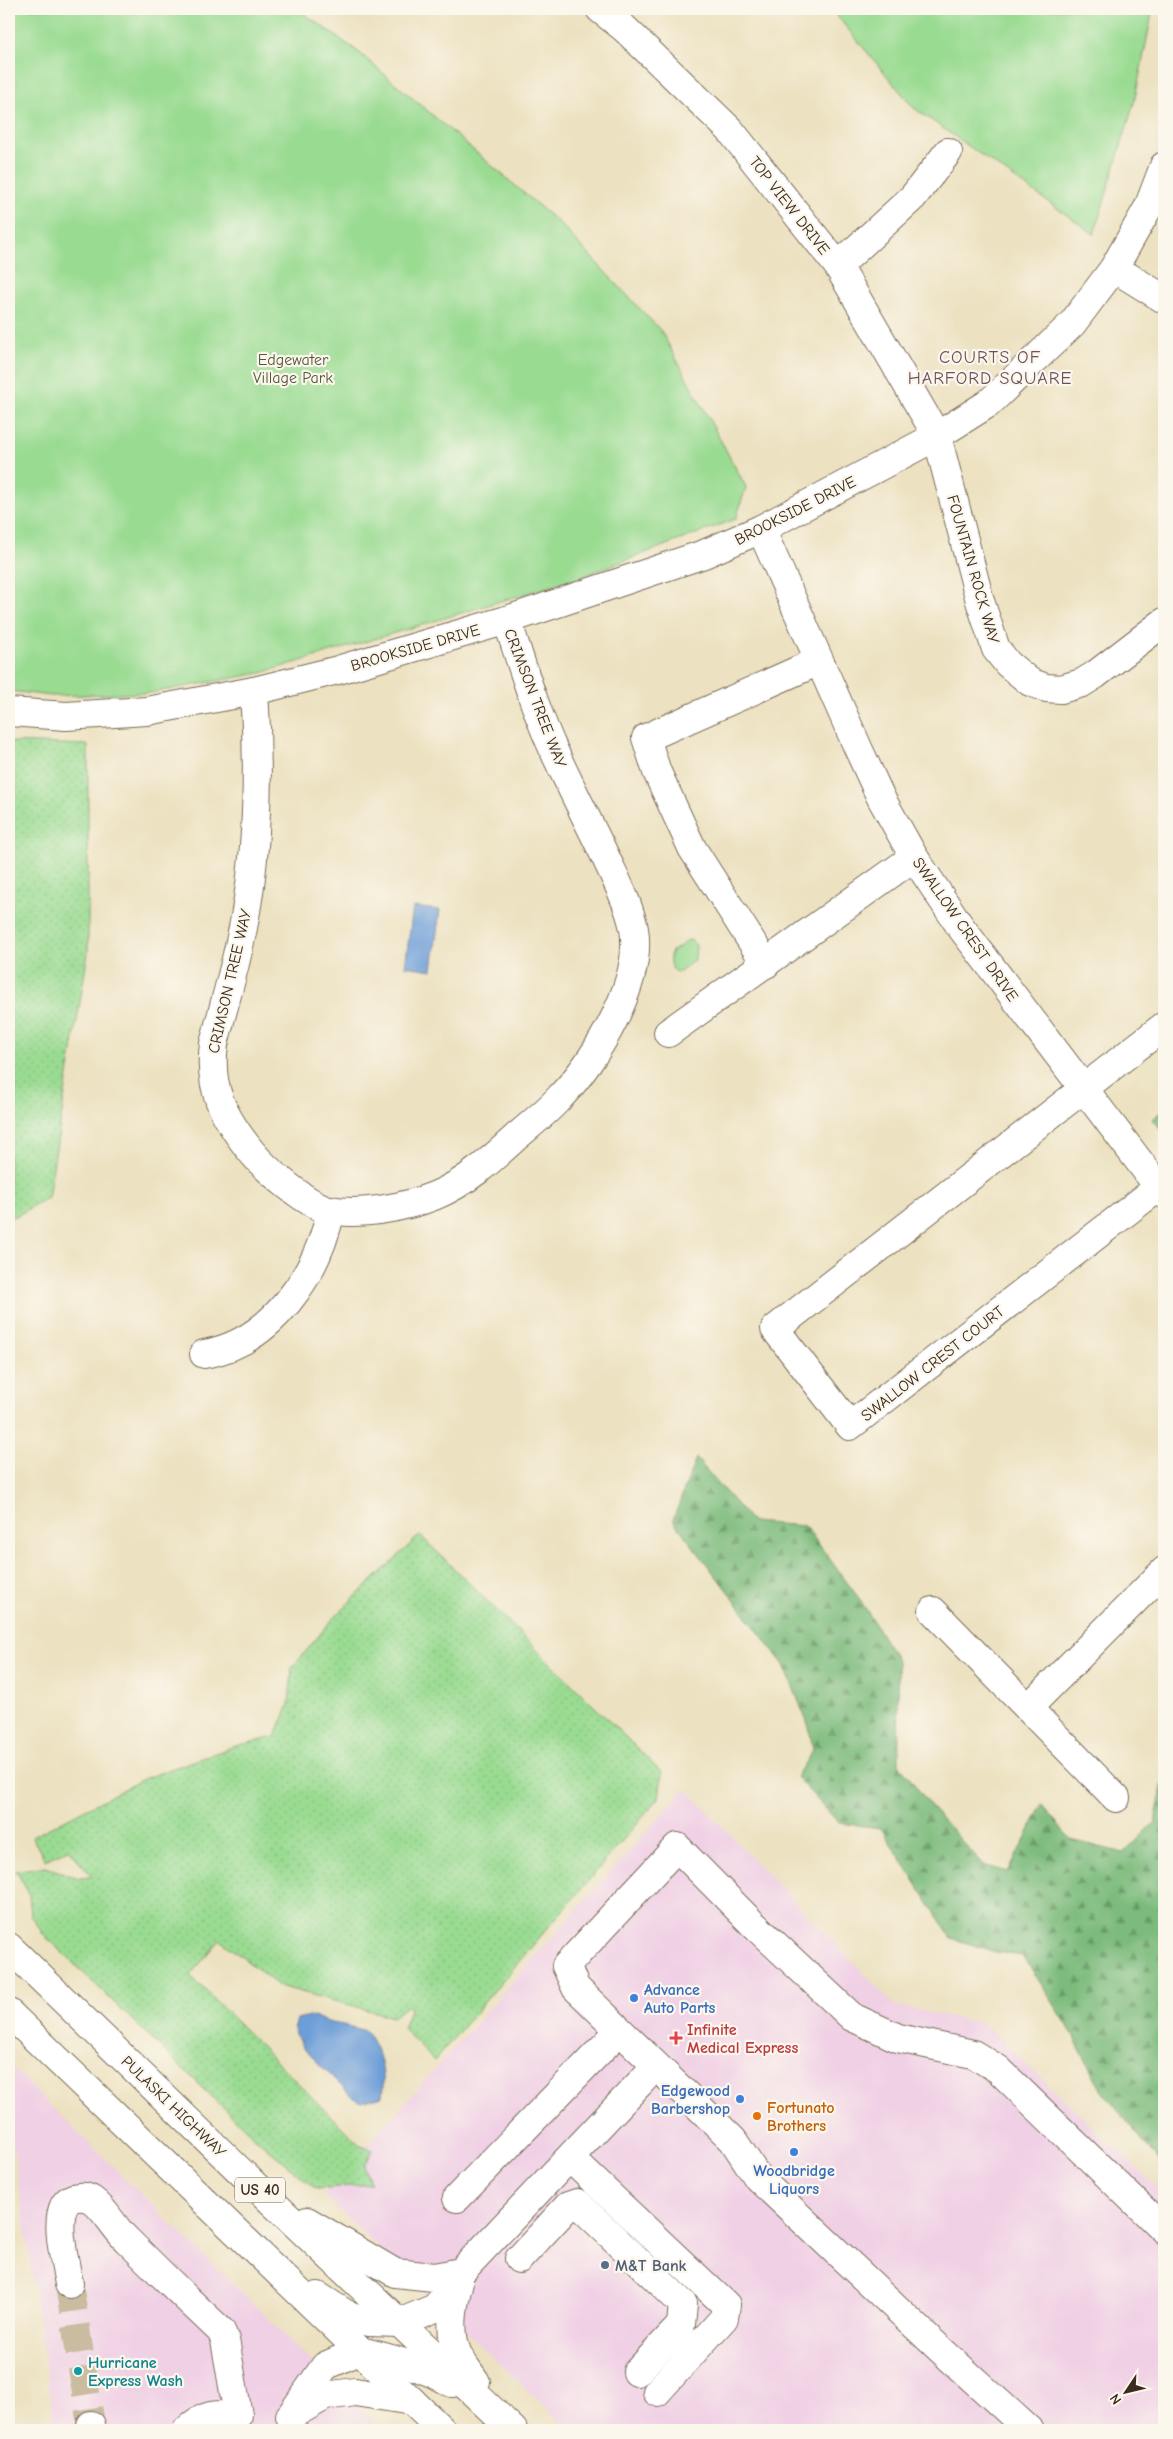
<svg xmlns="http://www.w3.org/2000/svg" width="1173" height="2439" viewBox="0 0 1173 2439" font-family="'Comic Neue',sans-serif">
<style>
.built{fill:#f0d0e5}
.grass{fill:url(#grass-dots);stroke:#6a8258}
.forest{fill:url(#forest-firs);stroke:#5b724d}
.park{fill:#9adb92;stroke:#6a8258}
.water{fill:#6e9ed8;stroke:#54647b}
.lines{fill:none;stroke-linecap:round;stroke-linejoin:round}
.minor-tunnel{stroke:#c9bca0;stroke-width:28;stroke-dasharray:28 14;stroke-linecap:butt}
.minor-casing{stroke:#796a57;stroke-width:30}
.highway-casing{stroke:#796a57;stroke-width:30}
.minor{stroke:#fff;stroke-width:28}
.highway{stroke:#fff;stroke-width:28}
.shop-dot{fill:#3f7fe0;stroke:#fbf7ec;stroke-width:2}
.health-dot{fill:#e0444e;stroke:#fbf7ec;stroke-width:2}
.food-dot{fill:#e8710a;stroke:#fbf7ec;stroke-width:2}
.service-dot{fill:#5c6f8a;stroke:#fbf7ec;stroke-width:2}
.culture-dot{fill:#0f9aa8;stroke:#fbf7ec;stroke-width:2}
.labels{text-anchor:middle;stroke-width:4.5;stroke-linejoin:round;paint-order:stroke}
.shield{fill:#fbf7ec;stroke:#75685c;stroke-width:1}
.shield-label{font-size:15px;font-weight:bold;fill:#3b2a1e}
.street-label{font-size:16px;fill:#3b2a1e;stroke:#fbf7ec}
.park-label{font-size:16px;fill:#53563b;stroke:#fbf7ec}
.shop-label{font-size:16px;font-weight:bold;fill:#366cbe;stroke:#fbf7ec;text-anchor:start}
.health-label{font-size:16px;font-weight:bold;fill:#be3a42;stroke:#fbf7ec;text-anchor:start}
.food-label{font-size:16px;font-weight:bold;fill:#c56008;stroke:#fbf7ec;text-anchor:start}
.service-label{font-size:16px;font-weight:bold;fill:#4e5e75;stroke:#fbf7ec;text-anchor:start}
.culture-label{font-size:16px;font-weight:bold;fill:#0d838f;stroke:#fbf7ec;text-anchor:start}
.neighbourhood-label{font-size:18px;letter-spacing:1px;fill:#6e4f5c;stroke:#fbf7ec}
</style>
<defs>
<pattern id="grass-dots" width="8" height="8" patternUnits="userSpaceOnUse" patternTransform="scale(1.25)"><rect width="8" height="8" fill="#9adb92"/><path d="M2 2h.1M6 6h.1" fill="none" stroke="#86bc7d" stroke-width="1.8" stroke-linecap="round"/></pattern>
<pattern id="forest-firs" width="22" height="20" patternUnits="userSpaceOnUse" patternTransform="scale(1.25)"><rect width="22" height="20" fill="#7bbb7c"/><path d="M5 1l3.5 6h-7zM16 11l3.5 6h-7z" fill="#669865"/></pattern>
</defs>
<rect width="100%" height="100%" fill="#fbf7ec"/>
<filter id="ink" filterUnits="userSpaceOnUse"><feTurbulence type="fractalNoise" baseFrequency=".02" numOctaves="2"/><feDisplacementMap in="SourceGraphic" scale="10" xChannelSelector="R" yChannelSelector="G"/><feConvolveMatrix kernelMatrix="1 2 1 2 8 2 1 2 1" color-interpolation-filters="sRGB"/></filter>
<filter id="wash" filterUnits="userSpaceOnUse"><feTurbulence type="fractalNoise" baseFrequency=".0096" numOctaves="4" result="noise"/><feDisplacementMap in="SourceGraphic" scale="20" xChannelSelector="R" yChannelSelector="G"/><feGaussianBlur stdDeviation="1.12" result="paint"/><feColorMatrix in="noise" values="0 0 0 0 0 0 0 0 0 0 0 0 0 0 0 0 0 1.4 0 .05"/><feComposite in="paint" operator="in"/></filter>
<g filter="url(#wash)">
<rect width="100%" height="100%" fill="#ece1c0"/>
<g class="built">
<polygon points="685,1788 895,2006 983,2023 1164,2194 1164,2430 569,2430 323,2195"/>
<polygon points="9,2065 382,2430 55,2430 9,2116"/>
</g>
<g class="grass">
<path d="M9,742L88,745V953L48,1198C34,1203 23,1215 9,1218Z"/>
<polygon points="420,1535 662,1773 659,1798 434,2061 403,2028 410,2009 407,2005 393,2017 279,1986 220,1940 190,1975 361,2146 373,2150 364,2166 371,2184 316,2189 254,2137 43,1934 31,1915 29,1894 16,1870 46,1867 79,1878 92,1877 69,1849 45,1860 32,1837 143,1779 235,1746 275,1737 289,1705 292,1668 336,1615"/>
</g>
<g class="forest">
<polygon points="1164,1109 1164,1134 1153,1119"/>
<polygon points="696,1458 752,1522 805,1526 861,1601 898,1662 899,1764 933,1809 983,1865 1008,1872 1042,1805 1071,1840 1124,1853 1155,1822 1164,1776 1164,2167 1102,2091 1068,2026 1023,1956 996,1952 951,1938 881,1828 839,1823 796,1777 813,1750 809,1727 784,1665 673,1520"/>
</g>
<g class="park">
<polygon points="9,9 297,9 356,50 559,223 661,331 746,487 736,519 578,578 261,673 150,693 51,696 9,691"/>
<polygon points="831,9 1153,9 1134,103 1094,234 914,108"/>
<path d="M691,940L696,945L695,959L680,972H676C669,967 668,958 672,951L678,948L686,941Z"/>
</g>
<g class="water">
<polygon points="413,907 440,910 432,970 405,966"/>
<path d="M309,2016L366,2031C380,2052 386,2070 382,2096L362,2102L352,2097L303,2048L294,2030L297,2019Z"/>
</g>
</g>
<g filter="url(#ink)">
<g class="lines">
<polyline class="minor-tunnel" points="69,2284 91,2425"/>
<defs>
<g id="minor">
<polyline points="600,9 624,28 730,130 838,266 937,436 980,601 996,649 1008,664 1030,682 1046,688 1061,689 1082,683 1095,675 1164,622"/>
<polyline points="838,266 913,197 948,152"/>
<polyline points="1114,268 1164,299"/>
<polyline points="761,529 858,748 881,798 914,857 960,926 1164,1194"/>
<path d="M254,691C259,759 258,843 246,911C239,956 225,1000 214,1044C208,1088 223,1116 250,1150C264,1168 308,1206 330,1210C360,1216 406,1207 434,1196C466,1183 491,1160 516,1137C531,1124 548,1111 561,1096C597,1059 643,981 634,929C629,904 616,880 606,858C589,823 571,788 555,753C535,710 522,665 507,620"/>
<polyline points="9,712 66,716 147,711 254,691 338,670 507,620 704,554 761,529 937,436 989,403 1072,324 1114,268 1148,208 1164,166"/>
<polyline points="766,964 692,848 657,772 646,738 819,661"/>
<polyline points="668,1033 914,857"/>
<polyline points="1159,1187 850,1426 775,1329 1164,1026"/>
<path d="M204,1354C272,1343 318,1273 331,1210"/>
<polyline points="933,1611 1116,1798"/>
<polyline points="1028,1708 1164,1571"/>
<polyline points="570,2158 726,2305 724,2318 657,2392"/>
<polyline points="457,2198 619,2031"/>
<polyline points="519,2259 568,2206 577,2203 683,2304 681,2325 637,2372"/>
<polyline points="461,2272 656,2066"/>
<path d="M69,2284C66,2265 49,2206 73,2198C80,2196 86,2196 92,2200C106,2210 114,2228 127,2240C158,2271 189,2301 221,2331L225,2340L238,2415C216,2414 203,2414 187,2430"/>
<polyline points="293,2412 325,2366 359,2351"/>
<polyline points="290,2416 325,2396 355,2392 412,2401"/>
<polyline points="91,2425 92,2430"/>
<polyline points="1029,2430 941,2350 758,2178 733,2140 576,1988 566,1966 677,1847 752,1923 852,2017 898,2038 973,2054 998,2069 1164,2230"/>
</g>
<g id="highway">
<polyline points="9,1947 273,2203 513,2430"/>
<polyline points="9,2013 442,2430"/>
<polyline points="307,2221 395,2273 434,2277 461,2272"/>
<path d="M459,2281C453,2305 448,2332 458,2355C463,2364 470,2373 476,2382"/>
<polyline points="318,2296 346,2314 369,2322 399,2323 435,2308 449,2291 461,2272"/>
<path d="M361,2351C393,2359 424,2367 452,2383"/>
</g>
</defs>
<use href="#minor" class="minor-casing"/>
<use href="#highway" class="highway-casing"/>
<use href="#minor" class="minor"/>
<use href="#highway" class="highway"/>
</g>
</g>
<g class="shop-dot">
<circle cx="634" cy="1998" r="5"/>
<circle cx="740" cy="2099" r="5"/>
<circle cx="794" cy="2152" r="5"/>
</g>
<path class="health-dot" d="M673.5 2030.5h5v5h5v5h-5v5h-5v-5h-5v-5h5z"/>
<circle class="food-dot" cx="757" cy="2116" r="5"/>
<circle class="service-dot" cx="605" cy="2265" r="5"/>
<circle class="culture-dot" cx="78" cy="2371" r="5"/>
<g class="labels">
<rect class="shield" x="235" y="2177.5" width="50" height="25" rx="4"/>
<g class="shield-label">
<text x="260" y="2195">US 40</text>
</g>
<g class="street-label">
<text transform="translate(790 205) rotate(52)" y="6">TOP VIEW DRIVE</text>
<text transform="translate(795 510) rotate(-27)" y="6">BROOKSIDE DRIVE</text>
<text transform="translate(974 569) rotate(74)" y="6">FOUNTAIN ROCK WAY</text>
<text transform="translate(415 647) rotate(-16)" y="6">BROOKSIDE DRIVE</text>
<text transform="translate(536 698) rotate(69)" y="6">CRIMSON TREE WAY</text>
<text transform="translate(966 929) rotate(55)" y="6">SWALLOW CREST DRIVE</text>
<text transform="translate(229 981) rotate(-77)" y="6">CRIMSON TREE WAY</text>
<text transform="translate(932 1363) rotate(-38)" y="6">SWALLOW CREST COURT</text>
<text transform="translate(174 2106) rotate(44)" y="6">PULASKI HIGHWAY</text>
</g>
<g class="park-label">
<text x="293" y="365">Edgewater<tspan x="293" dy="18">Village Park</tspan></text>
</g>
<g class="shop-label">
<text x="644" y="1995">Advance<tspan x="644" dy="18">Auto Parts</tspan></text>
<text x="730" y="2096" text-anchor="end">Edgewood<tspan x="730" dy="18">Barbershop</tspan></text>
<text x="794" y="2176" text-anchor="middle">Woodbridge<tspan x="794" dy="18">Liquors</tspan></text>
</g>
<g class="health-label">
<text x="687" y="2035">Infinite<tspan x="687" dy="18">Medical Express</tspan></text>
</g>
<g class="food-label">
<text x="767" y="2113">Fortunato<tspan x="767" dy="18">Brothers</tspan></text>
</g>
<g class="service-label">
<text x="615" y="2271">M&amp;T Bank</text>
</g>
<g class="culture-label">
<text x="88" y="2368">Hurricane<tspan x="88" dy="18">Express Wash</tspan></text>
</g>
<g class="neighbourhood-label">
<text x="990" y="363">COURTS OF<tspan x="990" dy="21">HARFORD SQUARE</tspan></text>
</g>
</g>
<rect width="1173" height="2439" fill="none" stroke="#fbf7ec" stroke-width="30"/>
<g transform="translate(1126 2392) rotate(235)" stroke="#fbf7ec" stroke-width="4" paint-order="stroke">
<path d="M0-4L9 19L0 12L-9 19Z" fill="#3b2a1e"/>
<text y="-8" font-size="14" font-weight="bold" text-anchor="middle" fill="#3b2a1e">N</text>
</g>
</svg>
